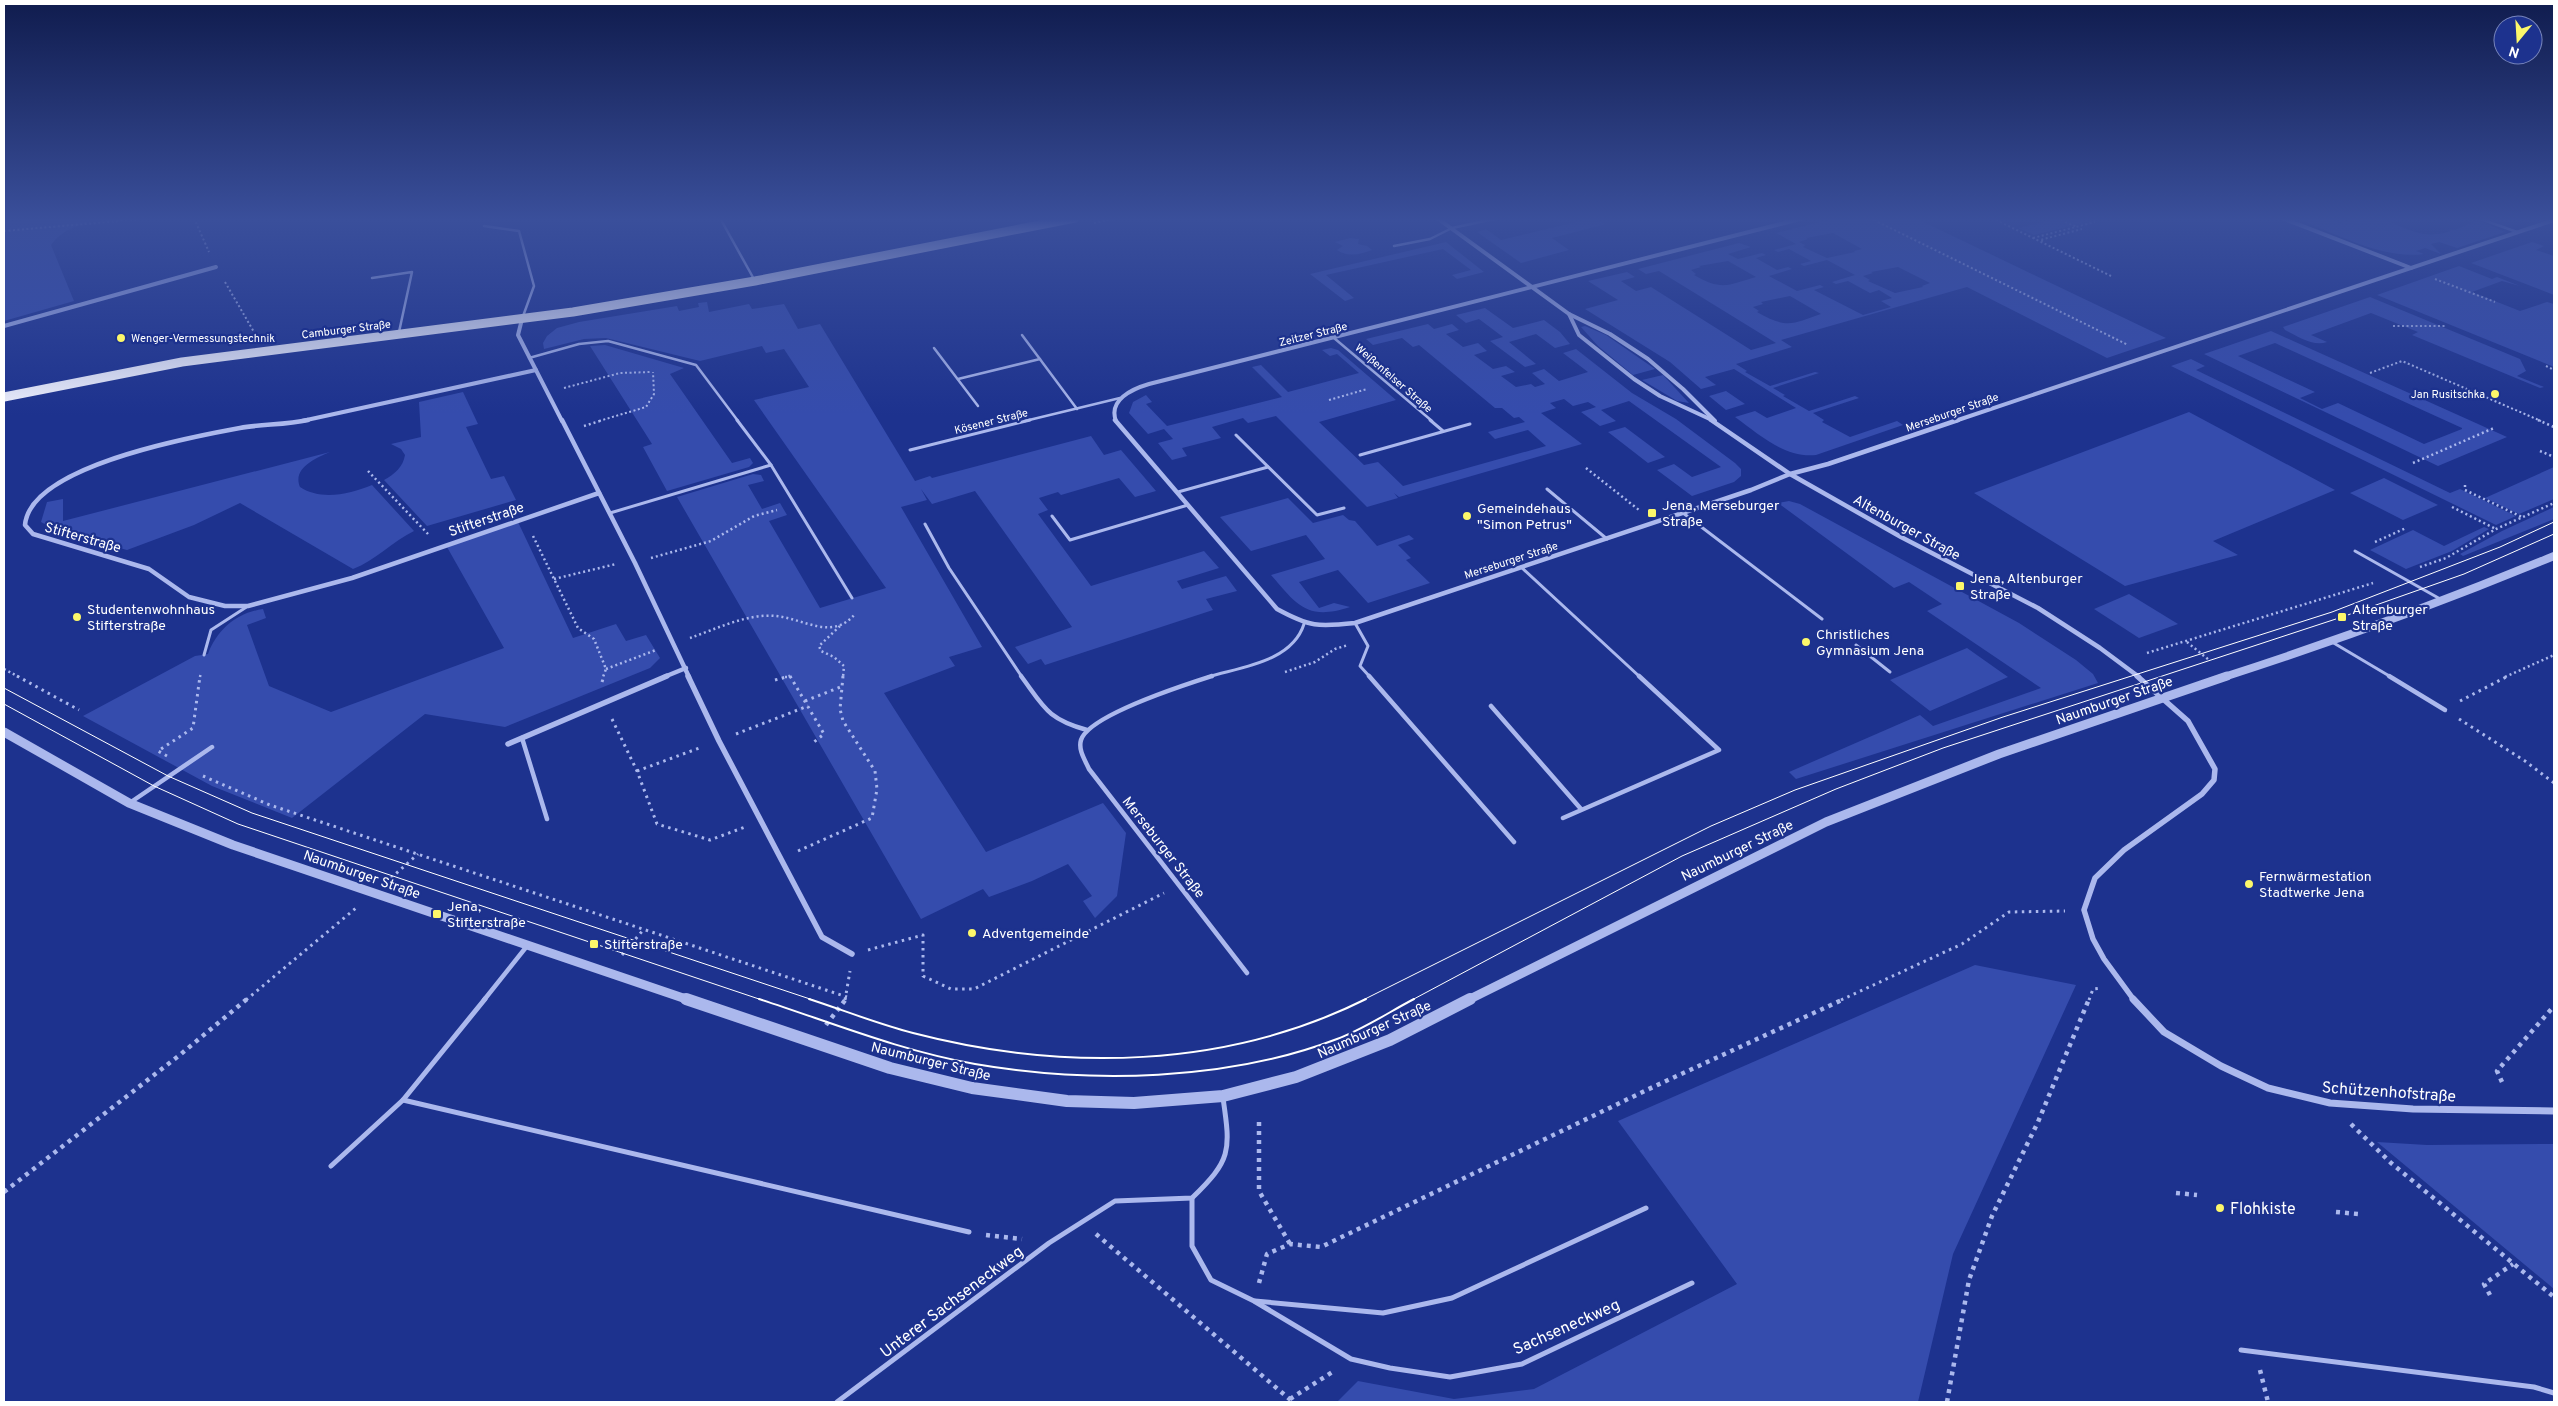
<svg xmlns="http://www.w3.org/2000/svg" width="2558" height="1406" viewBox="0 0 2558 1406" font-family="Overpass,sans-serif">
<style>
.green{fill:#354cad;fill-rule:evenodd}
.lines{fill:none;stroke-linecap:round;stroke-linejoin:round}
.path-far3{stroke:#abb8ed;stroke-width:2;stroke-dasharray:2 2.5;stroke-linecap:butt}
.path-far2{stroke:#abb8ed;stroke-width:2.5;stroke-dasharray:2 3;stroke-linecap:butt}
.path-far1{stroke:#abb8ed;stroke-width:3;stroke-dasharray:2.5 4.5;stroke-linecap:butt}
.path{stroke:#abb8ed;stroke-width:4.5;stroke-dasharray:4 5;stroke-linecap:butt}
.service-far3{stroke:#abb8ed;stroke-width:2.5}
.service-far2{stroke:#abb8ed;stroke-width:3}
.service-far1{stroke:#abb8ed;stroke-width:4.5}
.service{stroke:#abb8ed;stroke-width:5}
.minor-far3{stroke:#abb8ed;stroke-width:4}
.minor-far2{stroke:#abb8ed;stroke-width:4.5}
.minor-far1{stroke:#abb8ed;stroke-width:5.5}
.minor{stroke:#abb8ed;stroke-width:7}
.tertiary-far2{stroke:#abb8ed;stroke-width:8}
.tertiary-far1{stroke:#abb8ed;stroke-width:9}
.tertiary{stroke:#abb8ed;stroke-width:12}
.primary{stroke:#f1f3ff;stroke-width:9}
.tram-far1{stroke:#fff;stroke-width:1}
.tram{stroke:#fff;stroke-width:2}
.rail{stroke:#fff;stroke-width:2.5;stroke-dasharray:6 2.5;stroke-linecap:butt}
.poi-dot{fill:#fcf76a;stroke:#1d328e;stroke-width:2}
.labels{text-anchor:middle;stroke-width:4.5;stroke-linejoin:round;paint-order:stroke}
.far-street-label{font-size:11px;fill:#fff;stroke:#1d328e}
.far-poi-label{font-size:11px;fill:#fff;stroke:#1d328e;text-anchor:start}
.poi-label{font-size:14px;fill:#fff;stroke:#1d328e;text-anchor:start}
.street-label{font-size:14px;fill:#fff;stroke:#1d328e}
.near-street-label{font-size:16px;fill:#fff;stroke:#1d328e}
.near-poi-label{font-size:16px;fill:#fff;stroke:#1d328e;text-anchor:start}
</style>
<rect width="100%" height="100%" fill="#1d328e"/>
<g class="green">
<path d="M53,218H122C96,221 68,222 51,245L74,301L4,321V222Z"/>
<polygon points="1592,218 1606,224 1552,238 1569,250 1521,263 1477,232 1486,229 1501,240"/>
<path d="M1836,218H1915L2166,338L2107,358L1967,287L1781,340L1792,347L1736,364L1747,371L1745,372L1770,386L1815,372L1819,373L1773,388L1785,395L1783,396L1809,411L1855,396L1859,398L1813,413L1824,420L1822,422L1850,437L1897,421L1903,425L1816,455C1784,458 1760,435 1735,417L1755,411L1767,418L1796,408L1734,369L1705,377L1716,385L1701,389L1670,362L1585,309L1618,300L1588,281L1627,272L1635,277L1621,281L1636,291L1651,287L1751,350L1776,343L1659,271L1646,274L1638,269L1739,243L1751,247L1728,254L1738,259L1762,253L1766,255L1756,258L1777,270L1788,267L1792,269L1769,276L1797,291L1820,285L1824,287L1814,290L1863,315L1891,307L1881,301L1892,298L1879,290L1870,293L1848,281L1836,284L1832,282L1855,275L1827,260L1804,266L1800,264L1811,261L1789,249L1778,252L1774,250L1796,244L1776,233ZM1833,233L1862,249L1854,251L1855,252L1827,258L1803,247L1805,245L1799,242L1808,239L1806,238ZM1728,261L1756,277C1730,284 1723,292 1694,275L1696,274L1691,270L1701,267L1699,266ZM1898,267L1930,283L1922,286L1923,287L1895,293L1868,281L1870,280L1863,276L1873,273L1871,272ZM1790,296L1821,314C1794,323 1788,330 1757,312L1759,311L1753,307L1763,304L1761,302Z"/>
<polygon points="2061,218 2073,218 2084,223 2034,235 2018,228"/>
<path d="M2296,218H2327L2340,223L2359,218H2402L2390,222C2414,232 2426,239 2451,231L2448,229L2455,230L2478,220L2505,232L2457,248L2439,242L2431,244L2441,254L2425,248L2416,251L2424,254C2383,260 2334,233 2296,218Z"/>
<path d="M1350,238L1359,239L1358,244L1367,246L1372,250C1360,254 1349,258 1337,250L1343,246L1335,242Z"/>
<polygon points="1446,242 1484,272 1457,279 1452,275 1471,270 1443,249 1326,275 1354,298 1345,301 1310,274"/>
<polygon points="2532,242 2544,246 2536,250 2554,256 2554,295 2471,263"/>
<polygon points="2459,266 2492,279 2497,277 2520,286 2502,281 2472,292 2520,311 2547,302 2554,304 2554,367 2377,295"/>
<path d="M2370,297L2520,359L2526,371L2517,376L2544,387L2540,388L2412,335L2418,332L2371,313L2311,335L2327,342C2313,347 2297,336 2285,330L2283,327Z"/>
<polygon points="707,302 709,312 749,304 752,309 784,304 798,329 820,324 915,481 930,476 932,478 1091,436 1104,455 1121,450 1156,491 1135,497 1119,478 1061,495 1058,492 1039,498 1048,510 1038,514 1091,586 1204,551 1219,568 1177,581 1182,589 1226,576 1237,591 1206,599 1213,610 1045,665 1041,659 1028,664 1015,647 1072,627 975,491 932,504 921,489 927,500 901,507 982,647 949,657 955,666 884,693 986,852 1103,803 1126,833 1117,896 1095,918 1083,901 1092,896 1068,864 1032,881 989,897 983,889 921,919 677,497 753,474 761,475 764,481 748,485 762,509 780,503 787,515 769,521 820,608 886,588 754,400 809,387 784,349 766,353 762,346 700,361 606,338 584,339 544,349 543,343 547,336 557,328 579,322 677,306 679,311 699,307 698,303"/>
<polygon points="1485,308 1513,328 1544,320 1560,332 1570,344 1555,348 1536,334 1509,342 1536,364 1525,367 1490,341 1503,337 1479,319 1466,323 1456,315"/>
<polygon points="1428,324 1434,329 1452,324 1459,330 1446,334 1463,347 1478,343 1487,351 1474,355 1493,369 1506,366 1515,372 1501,376 1516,387 1531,384 1535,387 1545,384 1532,373 1544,369 1559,381 1588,372 1563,353 1576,349 1632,393 1676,419 1735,463 1741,469 1741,476 1734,482 1692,496 1657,470 1674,464 1692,477 1721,467 1629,401 1601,410 1616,421 1600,426 1581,412 1596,407 1588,402 1573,406 1564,399 1550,403 1556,408 1541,413 1582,444 1399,497 1394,493 1398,498 1367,507 1276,416 1248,423 1243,418 1212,427 1221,438 1182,448 1187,456 1172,460 1158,443 1173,439 1164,429 1148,434 1129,413 1133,402 1146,395 1152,402 1146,404 1167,426 1282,397 1252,367 1261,365 1288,392 1359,373 1337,354 1330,356 1322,350 1331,348 1338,350 1396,400 1319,422 1364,465 1378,462 1403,486 1546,446 1528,430 1495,439 1488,432 1525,422 1519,417 1514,418 1502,408 1495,408 1419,345 1413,347 1402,338 1373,345 1366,339"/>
<polygon points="1585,326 1606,335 1655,369 1633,375 1598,346 1581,327"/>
<path d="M2271,331L2507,437L2438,466L2204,354ZM2275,343L2462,428V429L2424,444L2338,403L2322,409L2300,398L2315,392L2238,356Z"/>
<polygon points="605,345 684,368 670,374 732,463 750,458 753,463 749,467 667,491 643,447 652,444 590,346"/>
<polygon points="2191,359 2205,366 2196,370 2450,493 2460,489 2516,516 2496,525 2171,366"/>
<polygon points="1663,375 1689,403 1677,401 1642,380"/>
<polygon points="1726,391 1745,404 1726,410 1709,396"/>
<path d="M463,392L478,424L466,427L491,479L504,476L516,500L427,526L384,480C395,474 403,467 405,455L401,449L391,444L421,437L419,402Z"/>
<polygon points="2189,412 2335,490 2213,541 2238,555 2125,586 1974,493"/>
<polygon points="1625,427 1665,457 1648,463 1608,432"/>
<path d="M330,452C316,458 292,468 300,487C321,501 350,494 372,485L414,531C393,541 375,561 353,569L240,503L194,525L127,550L62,533L41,522L47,502L63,499V521Z"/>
<polygon points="2554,467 2554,499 2519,514 2485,498"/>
<polygon points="2384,478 2438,505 2403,520 2350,493"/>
<path d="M1288,498L1313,523L1343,515L1349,520L1355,521L1377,546L1409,535L1414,539L1398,545L1411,558L1406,560L1430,583L1368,603L1338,570L1299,582L1319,608L1334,603L1350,607C1307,621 1297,605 1271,575L1325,559L1306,535L1251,551L1220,517Z"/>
<polygon points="1789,501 1800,504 2019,623 2076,660 2093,674 2098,683 1796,779 1789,772 1920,715 1933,726 2041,688 1927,611 1942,604 1909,582 1894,588 1778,503"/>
<polygon points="2554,507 2554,519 2463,556 2460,554 2502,531"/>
<path d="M518,522L573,638L616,624L626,641L646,635L660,658L650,668L505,727L425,714L292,818L212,786L83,716L195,656L208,654C217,630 236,613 263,609L266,618L247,625L269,686L331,712L504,648L447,547Z"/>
<polygon points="2484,527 2489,529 2452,551 2406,569 2370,550 2413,530 2444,546"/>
<polygon points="2129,594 2178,624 2139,638 2094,609"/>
<polygon points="1967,648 2008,677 1930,711 1890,680"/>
<polygon points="1975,965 2076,985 1953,1254 1918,1402 1337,1402 1358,1381 1454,1399 1534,1389 1737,1284 1618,1121"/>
<polygon points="2377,1142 2427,1145 2554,1144 2554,1289"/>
</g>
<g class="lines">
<g class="path-far3">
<polyline points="194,218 209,252"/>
<polyline points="1870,218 2128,345"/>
<polyline points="1992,218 2111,276"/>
<polyline points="2057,218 2077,227"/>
<polyline points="1400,219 1406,218"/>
<polyline points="1094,223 1121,218"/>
<polyline points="4,231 153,218"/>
<polyline points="2033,238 2095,222"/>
<polyline points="2043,241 2040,240 2082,229"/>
<polyline points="2435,279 2495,302"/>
<polyline points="225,282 254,332"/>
<polyline points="2393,326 2446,326"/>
<polyline points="2546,366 2554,370"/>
<polyline points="2370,373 2402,361 2541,421"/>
<polyline points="564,388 620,373 651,372"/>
<polyline points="1329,400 1367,389"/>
<polyline points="599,421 646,407 654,394 653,372"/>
</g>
<g class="path-far2">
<polyline points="2538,420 2554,427"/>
<polyline points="584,426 603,420"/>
<polyline points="2540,451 2554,457"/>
<polyline points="2413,463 2494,428"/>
<polyline points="1586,468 1639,510"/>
<polyline points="368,471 428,534"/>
<polyline points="2465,485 2465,490 2522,517"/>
<polyline points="2452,507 2496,529"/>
<polyline points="533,536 578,628 594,639 606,669 603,677"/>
<polyline points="2375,542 2406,528"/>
<polyline points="651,558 711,541 754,516 777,510"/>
<polyline points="2420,567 2446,558 2496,529 2554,503"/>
<polyline points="554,579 616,564"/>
<polyline points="840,626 819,646 821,651 834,657 844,666 843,677"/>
<path d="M690,638C716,629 748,613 776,616C805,619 832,641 855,614"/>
<polyline points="2187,642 2209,660"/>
<polyline points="2147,653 2373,583"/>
<polyline points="4,669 19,677"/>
<polyline points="606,669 656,650"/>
<polyline points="1285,672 1315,662 1335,649 1348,645"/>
<polyline points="200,677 201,672"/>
<polyline points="785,677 791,677"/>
<polyline points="2505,677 2554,655"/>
</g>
<g class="path-far1">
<polyline points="17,676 79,710"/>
<polyline points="790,676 824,734 814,742"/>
<polyline points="775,680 790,676"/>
<polyline points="602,682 604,676"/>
<polyline points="805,701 843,686"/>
<polyline points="2460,701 2508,676"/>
<polyline points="612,719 637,771 657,824 710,840 745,827"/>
<polyline points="2459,719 2525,761 2554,783"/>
<polyline points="736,734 808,706"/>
<polyline points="167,756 158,751 193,728 200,676"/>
<polyline points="637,771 702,747"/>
<polyline points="203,776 270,805 847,997"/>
<polyline points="798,851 872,818 877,789 875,771 843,721 840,709 843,676"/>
<polyline points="391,878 418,854"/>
<polyline points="868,950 923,935 923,976 951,989 974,989 1164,893"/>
<polyline points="622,955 644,929"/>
<polyline points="246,1000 356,908"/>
<polyline points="845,1000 850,971"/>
<polyline points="1841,1000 1962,944 2009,912 2065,911"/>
<polyline points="2089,1000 2093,989 2102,988"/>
</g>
<g class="path">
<polyline points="826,1025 846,999"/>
<polyline points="2502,1082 2497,1071 2554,1006"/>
<polyline points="1259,1122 1259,1191 1290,1244"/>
<polyline points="2351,1124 2391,1163 2554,1297"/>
<polyline points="4,1192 181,1054 247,999"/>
<polyline points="2176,1193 2197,1195"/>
<polyline points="2336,1212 2358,1214"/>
<polyline points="1096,1234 1293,1402"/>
<polyline points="986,1235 1022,1239"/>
<polyline points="1259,1283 1267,1254 1290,1244 1321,1247 1653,1087 1844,999"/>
<polyline points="2490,1295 2484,1284 2513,1264"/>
<polyline points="2260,1370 2268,1402"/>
<polyline points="1290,1399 1334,1371"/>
<polyline points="1947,1402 1969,1280 1992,1216 2038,1122 2089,999"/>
</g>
<g class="service-far3">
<polyline points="720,218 755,281"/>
<polyline points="2478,218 2517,232"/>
<polyline points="484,226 519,231 534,286 522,319"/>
<polyline points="1394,246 1430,239 1452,228 1499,218"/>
<polyline points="372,278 412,272 399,332"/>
<polyline points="1022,335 1077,409"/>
<polyline points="1334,338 1432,421"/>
<polyline points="934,348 978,406"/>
<polyline points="529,358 579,344 608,341 696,365 738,421"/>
<polyline points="958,379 1040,359"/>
<polyline points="1025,421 1120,398"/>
</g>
<g class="service-far2">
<polyline points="737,420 771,465"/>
<polyline points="1430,420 1443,431"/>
<polyline points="1236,435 1317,515 1344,508"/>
<polyline points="910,450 1030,420"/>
<polyline points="1360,455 1470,424"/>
<polyline points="1547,489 1607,539"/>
<polyline points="1178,492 1268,467"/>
<polyline points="610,513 771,465 852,598"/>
<polyline points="1683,513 1822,619"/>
<polyline points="1052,516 1070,540 1188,505"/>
<polyline points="925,524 949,568 1022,677"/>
<polyline points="2355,551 2442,600"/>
<polyline points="1521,567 1640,677"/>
<polyline points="1355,623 1368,646 1360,666 1370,677"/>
<polyline points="2332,642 2391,677"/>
<polyline points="1856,645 1890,672"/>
<polyline points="204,655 211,630 248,606"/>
<path d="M1208,677C1241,667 1292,662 1304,624"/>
</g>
<g class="service-far1">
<path d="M1021,676C1044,707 1047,719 1087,730"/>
<path d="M1212,676C1187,684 1089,715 1081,740C1078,750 1085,760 1089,769L1247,973"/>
<polyline points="1369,676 1514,842"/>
<polyline points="2389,676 2445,710"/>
<polyline points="1491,706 1581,809"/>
<polyline points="522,738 547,819"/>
<polyline points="131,802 212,747"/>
<polyline points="1563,818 1719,750 1639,676"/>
<polyline points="484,1000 527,946"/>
</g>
<g class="service">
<polyline points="403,1100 969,1232"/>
<polyline points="331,1166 403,1100 485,999"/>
<polyline points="1192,1198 1192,1246 1211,1280 1254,1301 1351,1359 1390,1368 1450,1377 1522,1364 1692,1283"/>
<polyline points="1255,1301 1383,1313 1452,1298 1646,1208"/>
<polyline points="2241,1350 2534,1387 2554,1393"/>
<path d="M837,1402L1049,1243L1115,1201L1192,1198C1231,1160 1231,1152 1223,1098"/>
</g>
<g class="minor-far3">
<polyline points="1437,218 1569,314 1610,334 1648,359 1683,389 1715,421"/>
<polyline points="2282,218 2411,268"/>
<polyline points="1569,314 1579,335 1634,379 1660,396 1714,421"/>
<polyline points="522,319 518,335 562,421"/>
<polyline points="4,326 216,267"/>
<polyline points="302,421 536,370"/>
<path d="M1116,421C1108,400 1132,389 1149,384L1804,218"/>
<polyline points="1955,421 2554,220"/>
</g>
<g class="minor-far2">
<path d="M308,420C285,425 262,424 240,428C191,437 30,466 25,525L33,534L149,569L189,597L225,606H248L352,578L599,493"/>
<polyline points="562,420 635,563 689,677"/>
<path d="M1115,420L1277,609C1310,627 1318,627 1355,623L1751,490L1790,474L1828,464L1958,420"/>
<polyline points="1711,420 1790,474 1901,537 2038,608 2100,648 2139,677"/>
<polyline points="664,677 686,668"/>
</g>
<g class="minor-far1">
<polyline points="688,676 719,741 822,937 852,954"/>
<polyline points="508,744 667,676"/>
<polyline points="2134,1000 2104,959 2093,939 2084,910 2095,878 2124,850 2202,794 2214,780 2215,769 2188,721 2137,676"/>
</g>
<polyline class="minor" points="2133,999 2164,1032 2221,1066 2268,1088 2330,1103 2413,1109 2554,1111"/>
<path class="tertiary-far2" d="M2224,677C2336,641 2445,601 2554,556"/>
<g class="tertiary-far1">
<polyline points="4,732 129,803 233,845 689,1000"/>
<polyline points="1468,1000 1826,822 1999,754 2227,676"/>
</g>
<polyline class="tertiary" points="686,999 890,1068 972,1088 1067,1101 1134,1103 1223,1096 1296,1077 1390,1040 1470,999"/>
<polyline class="primary" points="4,397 182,362 573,312 755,281 1075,218"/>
<g class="tram-far1">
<polyline points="4,688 168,776 252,813 813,1000"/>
<polyline points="4,704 154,786 238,824 762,1000"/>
<polyline points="1363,1000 1711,826 1795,790 2003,717 2332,612 2500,547 2554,522"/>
<polyline points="1412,1000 1682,856 1836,789 1943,748 2342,617 2464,574 2554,534"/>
</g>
<g class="tram">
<path d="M759,999C830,1022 901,1051 975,1064C1091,1084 1227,1081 1337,1039C1364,1029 1389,1012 1414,999"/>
<path d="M809,999C843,1010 878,1024 913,1033C1063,1072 1226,1069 1366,999"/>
</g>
<polyline class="rail" points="4,219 18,218"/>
</g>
<linearGradient id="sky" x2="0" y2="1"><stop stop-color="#101c4e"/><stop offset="0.53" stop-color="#3a4f9b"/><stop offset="1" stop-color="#3a4f9b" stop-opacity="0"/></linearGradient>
<rect width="2558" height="415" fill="url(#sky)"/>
<g class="poi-dot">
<circle cx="121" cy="338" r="5"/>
<circle cx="2495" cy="394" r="5"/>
<rect x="1647" y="508" width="10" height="10" rx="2.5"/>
<circle cx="1467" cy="516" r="5"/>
<rect x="1955" y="581" width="10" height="10" rx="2.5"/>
<circle cx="77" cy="617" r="5"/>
<rect x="2337" y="612" width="10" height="10" rx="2.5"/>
<circle cx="1806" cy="642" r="5"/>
<circle cx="2249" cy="884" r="5"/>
<rect x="432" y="909" width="10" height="10" rx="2.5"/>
<circle cx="972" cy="933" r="5"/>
<rect x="589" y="939" width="10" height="10" rx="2.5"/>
<circle cx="2220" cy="1208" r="5"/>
</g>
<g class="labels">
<g class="far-street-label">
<text transform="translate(346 329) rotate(-7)" y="4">Camburger Straße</text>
<text transform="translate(1313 334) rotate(-14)" y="4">Zeitzer Straße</text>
<text transform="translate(1394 378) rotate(41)" y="4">Weißenfelser Straße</text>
<text transform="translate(1952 412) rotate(-19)" y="4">Merseburger Straße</text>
<text transform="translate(991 421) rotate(-14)" y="4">Kösener Straße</text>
<text transform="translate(1511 560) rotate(-18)" y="4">Merseburger Straße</text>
</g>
<g class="far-poi-label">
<text x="131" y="342">Wenger-Vermessungstechnik</text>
<text x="2485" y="398" text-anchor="end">Jan Rusitschka</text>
</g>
<g class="poi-label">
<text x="1662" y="510">Jena, Merseburger<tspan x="1662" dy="16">Straße</tspan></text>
<text x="1477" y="513">Gemeindehaus<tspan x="1477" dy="16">"Simon Petrus"</tspan></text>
<text x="1970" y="583">Jena, Altenburger<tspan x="1970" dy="16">Straße</tspan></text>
<text x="87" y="614">Studentenwohnhaus<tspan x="87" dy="16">Stifterstraße</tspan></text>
<text x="2352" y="614">Altenburger<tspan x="2352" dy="16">Straße</tspan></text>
<text x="1816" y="639">Christliches<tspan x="1816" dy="16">Gymnasium Jena</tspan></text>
<text x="2259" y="881">Fernwärmestation<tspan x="2259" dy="16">Stadtwerke Jena</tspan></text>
<text x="447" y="911">Jena,<tspan x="447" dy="16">Stifterstraße</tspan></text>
<text x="982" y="938">Adventgemeinde</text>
<text x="604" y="949">Stifterstraße</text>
</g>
<g class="street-label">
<text transform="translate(486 519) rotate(-19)" y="5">Stifterstraße</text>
<text transform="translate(1907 527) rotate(29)" y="5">Altenburger Straße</text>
<text transform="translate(83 537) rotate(16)" y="5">Stifterstraße</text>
<text transform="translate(2114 700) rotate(-19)" y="5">Naumburger Straße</text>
<text transform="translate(1164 847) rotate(52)" y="5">Merseburger Straße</text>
<text transform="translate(1737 850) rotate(-26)" y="5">Naumburger Straße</text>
<text transform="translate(362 874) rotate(19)" y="5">Naumburger Straße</text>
<text transform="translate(1374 1029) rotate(-24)" y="5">Naumburger Straße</text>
<text transform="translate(931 1061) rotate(14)" y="5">Naumburger Straße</text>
</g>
<g class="near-street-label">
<text transform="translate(2389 1091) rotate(4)" y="6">Schützenhofstraße</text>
<text transform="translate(951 1301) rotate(-37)" y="6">Unterer Sachseneckweg</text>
<text transform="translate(1566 1326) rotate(-24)" y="6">Sachseneckweg</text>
</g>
<g class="near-poi-label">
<text x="2230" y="1214">Flohkiste</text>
</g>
</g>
<rect width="2558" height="1406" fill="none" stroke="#ffffff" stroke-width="10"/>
<g transform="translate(2518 40) rotate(198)"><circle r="24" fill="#1d328e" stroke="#7784bb"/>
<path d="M0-4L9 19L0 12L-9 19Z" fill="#fcf76a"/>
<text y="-8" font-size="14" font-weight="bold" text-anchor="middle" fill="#ffffff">N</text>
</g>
</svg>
